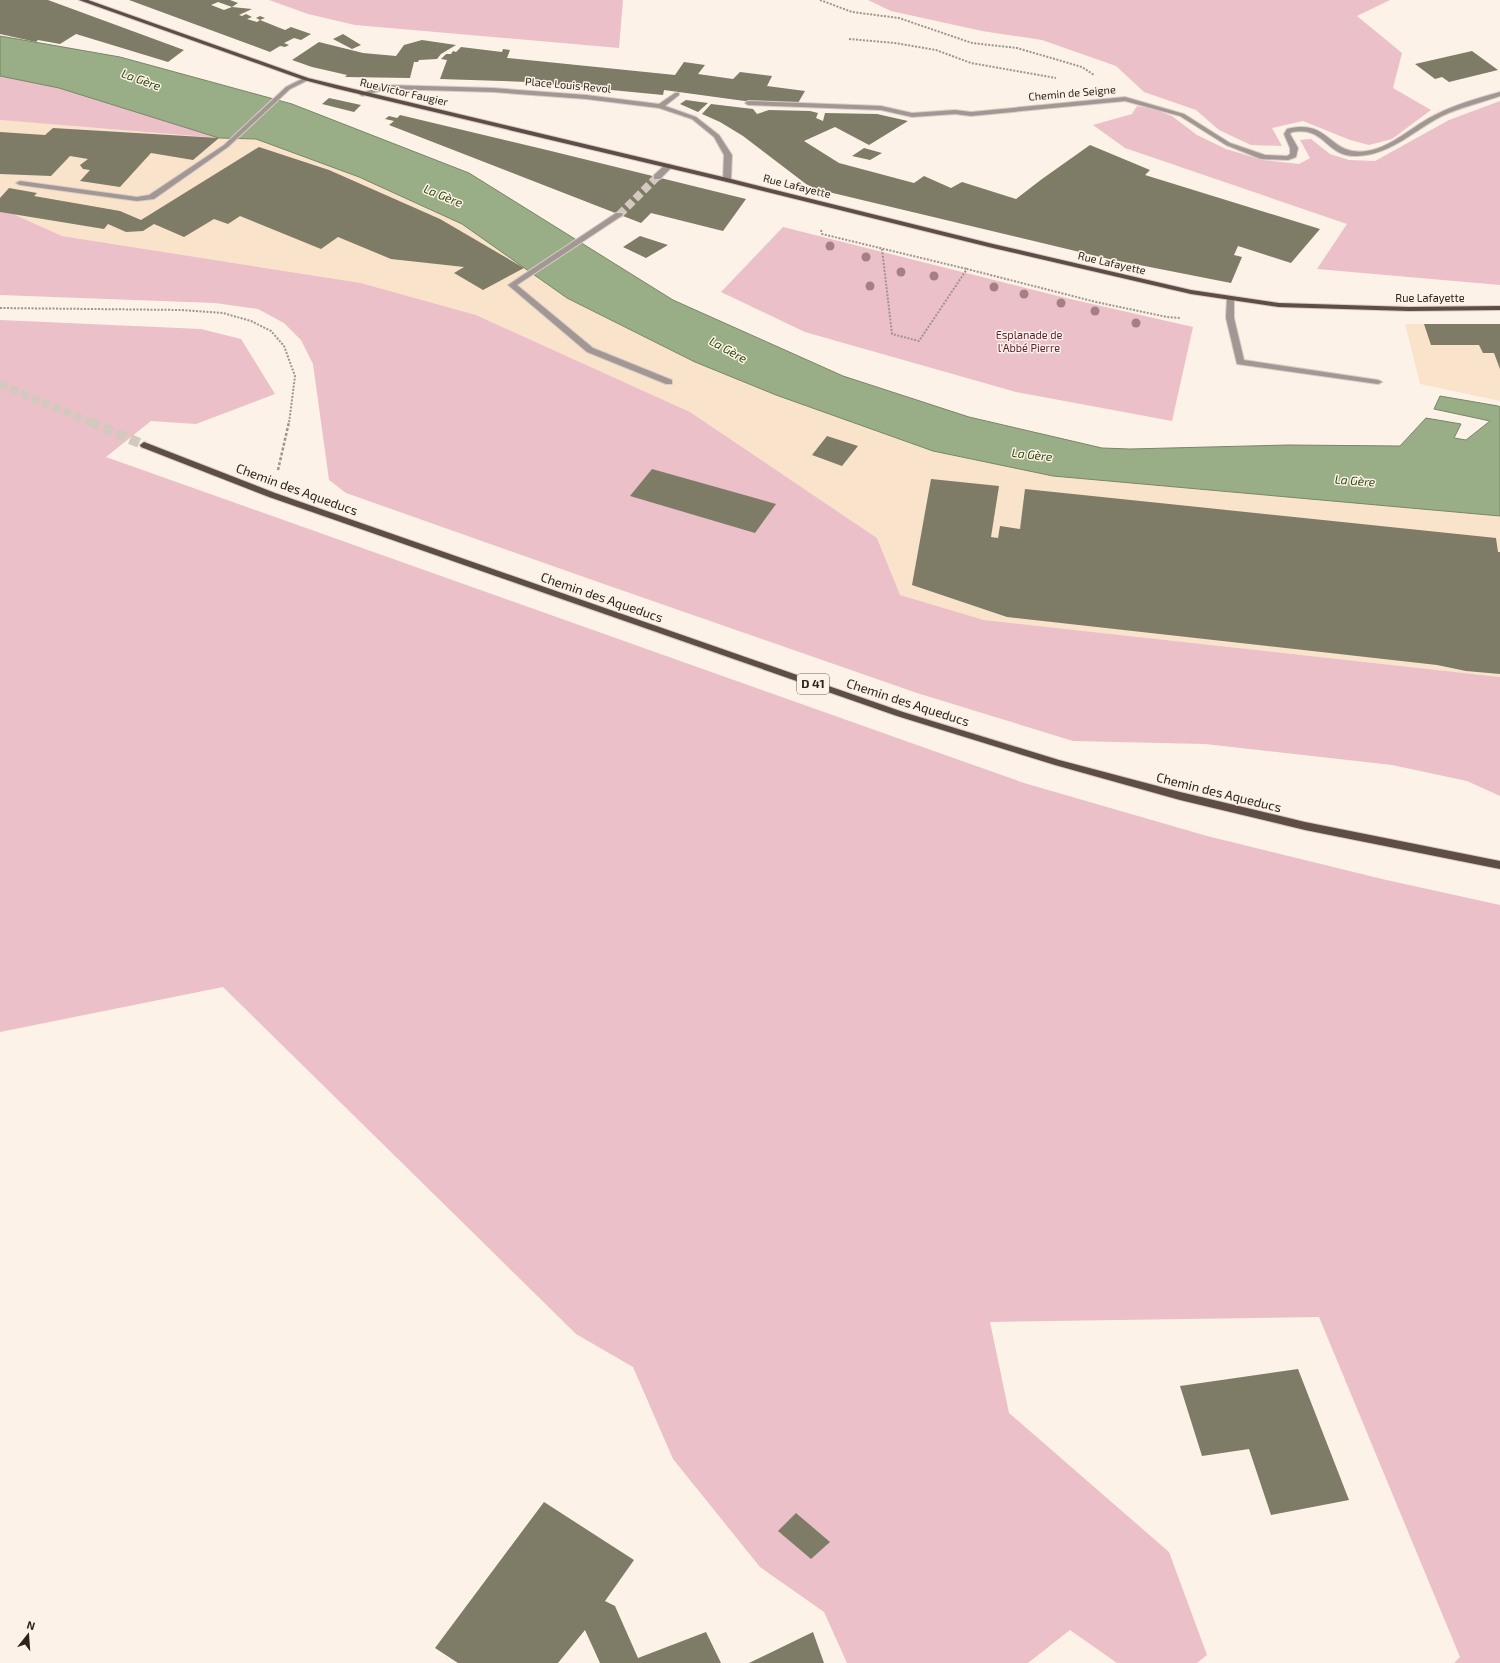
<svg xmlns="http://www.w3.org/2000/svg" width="1500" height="1663" viewBox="0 0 1500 1663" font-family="'Exo 2',sans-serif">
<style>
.built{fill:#fae3cb}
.green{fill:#ecc0c8}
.water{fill:#99ae87;stroke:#788567}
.building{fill:#7e7b66}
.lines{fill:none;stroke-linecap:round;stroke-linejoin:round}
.minor-tunnel{stroke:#d3c9bf;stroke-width:8;stroke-dasharray:8 3.5;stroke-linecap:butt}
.major-tunnel-far1{stroke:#d3c9bf;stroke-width:8;stroke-dasharray:8 3.5;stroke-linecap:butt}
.major-tunnel{stroke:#d3c9bf;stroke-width:10;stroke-dasharray:10 4.5;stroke-linecap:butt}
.minor-casing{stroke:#d7cdc3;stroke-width:2}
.major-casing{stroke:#d7cdc3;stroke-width:2}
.path-far1{stroke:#9e958c;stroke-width:2;stroke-dasharray:2 1.5;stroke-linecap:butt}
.path{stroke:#9e958c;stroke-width:2.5;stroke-dasharray:3 2;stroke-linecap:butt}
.minor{fill:#a29794;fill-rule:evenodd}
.major{fill:#5e4c47;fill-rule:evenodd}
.tree{fill:#a57f83}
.labels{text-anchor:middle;stroke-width:3;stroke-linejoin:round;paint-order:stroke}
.far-street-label{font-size:11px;fill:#2a241d;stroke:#fdf2e7}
.far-park-label{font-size:11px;fill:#5d2131;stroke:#fdf2e7}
.far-water-label{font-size:12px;font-style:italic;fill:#2d470d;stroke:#fdf2e7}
.shield{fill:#fdf2e7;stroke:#69625a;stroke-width:1}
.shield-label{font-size:12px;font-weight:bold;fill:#2a241d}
.street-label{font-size:13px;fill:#2a241d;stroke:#fdf2e7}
</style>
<rect width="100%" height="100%" fill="#fdf2e7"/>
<g class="built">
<polygon points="0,120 219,138 256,139 359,177 462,224 567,298 776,395 933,451 1053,476 1500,516 1500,677 984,620 899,595 877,538 690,412 476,315 361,283 62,236 0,208"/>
<polygon points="1405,324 1500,324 1500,401 1420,384"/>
</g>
<g class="green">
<polygon points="269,0 623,0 619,48 355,25 308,14"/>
<polygon points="868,0 1390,0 1357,16 1402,53 1393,88 1431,110 1392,139 1369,145 1350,140 1303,121 1272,128 1282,146 1251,145 1219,130 1196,110 1144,92 1116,66 1042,40 982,31 891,11"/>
<polygon points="0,76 59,88 219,138 0,120"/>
<polygon points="1500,101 1500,285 1317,269 1347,224 1125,148 1093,125 1132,114 1137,106 1154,109 1172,116 1197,135 1226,149 1263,160 1299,164 1310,158 1300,140 1311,139 1330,154 1349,160 1375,161 1449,120"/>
<polygon points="0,208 62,236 361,283 476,315 690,412 877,538 900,595 984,620 1500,677 1500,796 1467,781 1392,765 1205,744 1073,741 917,693 601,583 346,493 329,480 313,364 301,340 284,323 258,309 215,303 0,295"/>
<polygon points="783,227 1066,298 1193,327 1172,421 1016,392 805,332 721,292"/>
<polygon points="0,320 201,329 241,339 275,394 196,424 151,421 106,457 1024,783 1207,836 1382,879 1500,905 1500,1663 1454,1663 1460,1657 1319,1317 990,1322 1009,1413 1169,1552 1207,1655 1197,1663 1117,1663 1070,1630 1028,1663 847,1663 824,1612 760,1567 673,1459 633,1367 576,1334 223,987 0,1032"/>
</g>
<polygon class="water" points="0,36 120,57 292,104 469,173 673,300 843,376 969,417 1102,448 1130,449 1288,445 1400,446 1426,418 1461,424 1454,438 1466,440 1490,421 1434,409 1440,396 1498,406 1500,407 1500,516 1053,476 933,451 776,395 695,362 567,298 462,224 359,177 256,139 219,138 59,88 0,76"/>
<g class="building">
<polygon points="0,0 48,0 184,50 168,62 76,34 60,44 38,40 36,42 0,34"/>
<polygon points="129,0 230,0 238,3 232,7 218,2 211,5 224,10 232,7 252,9 239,15 242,16 246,14 252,17 247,19 257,22 260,20 256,18 260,16 265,18 260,20 285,30 291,27 311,34 301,40 294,38 284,43 289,45 285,47 280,46 270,52"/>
<polygon points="343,34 361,45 352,49 333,39"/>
<polygon points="422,40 456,45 441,54 437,59 419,60 418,62 414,62 410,78 345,77 347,75 312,67 292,60 319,42 363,53 396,56 404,45"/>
<polygon points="461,47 502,52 503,49 510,50 507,58 675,75 684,62 705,65 698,74 733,79 740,72 772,76 767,86 805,91 798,103 752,102 664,90 663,95 529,82 440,79 447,60 441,59 446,54 451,54 453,51 456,52"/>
<polygon points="1472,51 1498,70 1449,82 1442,77 1435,79 1415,64"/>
<polygon points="329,98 361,105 354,112 322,104"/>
<polygon points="686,100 708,103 698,112 680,104"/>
<polygon points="711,104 753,109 757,114 769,110 810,111 818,113 816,118 823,121 825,113 877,114 908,121 869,145 835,127 804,141 839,163 914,183 924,176 951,188 962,182 1016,199 1042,179 1090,145 1150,170 1145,175 1320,229 1291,263 1238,246 1234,255 1242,257 1231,283 1109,259 816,189 806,184 743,136 720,122 702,114"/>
<polygon points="400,115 551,151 746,199 723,231 651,213 641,223 389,125 394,121 385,119 389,116 397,118"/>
<polygon points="53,128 219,138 193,160 151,153 120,187 80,181 90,170 83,169 80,165 88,159 70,156 51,176 0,174 0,132 45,135"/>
<polygon points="259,147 329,170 440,219 524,268 483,290 454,273 464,267 391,259 338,237 321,249 240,216 228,224 214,219 184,237 154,224 143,231 126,232 108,224 104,229 0,212 0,198 9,188 37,193 34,196 120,211 141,220"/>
<polygon points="864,148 882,153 870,160 852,156"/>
<polygon points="640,236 668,245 646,258 623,247"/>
<polygon points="1424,324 1500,324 1500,369 1494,353 1483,353 1479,345 1431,345"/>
<polygon points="827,436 858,446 842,466 812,455"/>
<polygon points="652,469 776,504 755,533 630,496"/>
<polygon points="931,479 999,486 991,537 998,538 1000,526 1020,529 1025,489 1496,538 1498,552 1500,552 1500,674 1466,671 1437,665 1007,617 912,585"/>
<polygon points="1298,1369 1349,1500 1271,1515 1249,1449 1202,1456 1180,1386"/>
<polygon points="544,1502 634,1560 605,1601 615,1606 638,1658 706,1632 721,1663 600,1663 585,1630 558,1663 458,1663 435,1648"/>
<polygon points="796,1513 830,1542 811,1559 778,1531"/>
<polygon points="813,1632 824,1663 749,1663"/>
</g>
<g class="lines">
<polyline class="minor-tunnel" points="619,215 657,177"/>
<polyline class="major-tunnel-far1" points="0,384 92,423"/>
<polyline class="major-tunnel" points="90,422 144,445"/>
<defs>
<g id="minor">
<polygon points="306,77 309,79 308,80 290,89 228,147 154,199 137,201 20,185 16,183 20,181 137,197 149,195 224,145 286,87"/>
<polygon points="386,85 493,88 586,95 659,104 675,93 679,93 679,95 665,106 696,117 719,135 732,155 731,180 727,182 723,180 724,155 714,137 692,119 659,108 586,99 493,92 386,89 362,96 359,94"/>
<path d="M1500,92V96C1481,103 1461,107 1442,116C1414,130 1391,155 1357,156C1325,157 1326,126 1292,132L1290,134L1298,148L1296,157L1288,160L1261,159L1226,145L1180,116L1125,101L971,116L955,114L912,117L881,110L748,105L745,103L748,101L881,106L912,113L955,110L971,112L1125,97L1184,114L1230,143L1265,155L1287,156L1290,154V148L1284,134L1287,129C1331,118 1328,157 1367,151C1393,147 1413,125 1437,114C1456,104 1479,98 1500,92Z"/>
<polygon points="666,164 669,164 673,166 660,179 654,179 654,175"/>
<polygon points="616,213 622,213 623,215 517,285 593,348 672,380 672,384 666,384 587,352 508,285"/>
<polygon points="1227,297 1233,297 1234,299 1234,318 1244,360 1378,380 1382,382 1378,384 1237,364 1226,318"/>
</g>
<g id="major">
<polygon points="79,0 88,0 308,78 341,86 727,178 993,244 1191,290 1279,303 1409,307 1500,306 1500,310 1409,311 1279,307 1191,294 993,248 727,182 338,89 304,80"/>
<polygon points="144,442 275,493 903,712 1059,760 1180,792 1305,822 1500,861 1500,869 1305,830 1180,800 1055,765 897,716 269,497 141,447 140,445"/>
</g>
</defs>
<use href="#minor" class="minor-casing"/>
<use href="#major" class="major-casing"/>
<g class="path-far1">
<polyline points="820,0 852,12 899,18 972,43 1017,48 1082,67 1094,75"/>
<polyline points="849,39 895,43 936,50 971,63 1056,78"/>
<polyline points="821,230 822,234 967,269"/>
<polyline points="882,249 892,334 919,341 967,269 1096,302 1167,317 1180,318"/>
<polyline points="0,308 182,310 223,313 251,321 271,331 284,346 295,376 289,423"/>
</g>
<polyline class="path" points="278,470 289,422"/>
<use href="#minor" class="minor"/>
<use href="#major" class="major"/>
</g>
<g class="tree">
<circle cx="830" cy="246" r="4.5"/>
<circle cx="866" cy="257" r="4.5"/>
<circle cx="901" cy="272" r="4.5"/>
<circle cx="934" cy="276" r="4.5"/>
<circle cx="870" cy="286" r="4.5"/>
<circle cx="994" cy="287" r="4.5"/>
<circle cx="1024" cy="294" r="4.5"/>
<circle cx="1061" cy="303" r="4.5"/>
<circle cx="1095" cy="311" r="4.5"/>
<circle cx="1136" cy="323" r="4.5"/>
</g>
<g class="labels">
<g class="far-street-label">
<text transform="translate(568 85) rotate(5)" y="4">Place Louis Revol</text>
<text transform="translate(404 92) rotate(13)" y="4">Rue Victor Faugier</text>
<text transform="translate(1072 93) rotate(-5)" y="4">Chemin de Seigne</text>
<text transform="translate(797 186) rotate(14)" y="4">Rue Lafayette</text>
<text transform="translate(1112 263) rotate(13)" y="4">Rue Lafayette</text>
<text x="1430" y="302">Rue Lafayette</text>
</g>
<g class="far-park-label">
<text x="1029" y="339">Esplanade de<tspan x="1029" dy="13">l'Abbé Pierre</tspan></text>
</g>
<g class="far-water-label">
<text transform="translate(141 80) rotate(20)" y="4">La Gère</text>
<text transform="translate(443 196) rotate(22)" y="4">La Gère</text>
<text transform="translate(728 350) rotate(29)" y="4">La Gère</text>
<text transform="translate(1032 455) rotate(6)" y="4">La Gère</text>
<text transform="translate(1355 481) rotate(4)" y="4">La Gère</text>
</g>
<rect class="shield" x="797" y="674" width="32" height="20" rx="3"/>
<g class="shield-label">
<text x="813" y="688">D 41</text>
</g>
<g class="street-label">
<text transform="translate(297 489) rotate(20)" y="5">Chemin des Aqueducs</text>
<text transform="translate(602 597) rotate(19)" y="5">Chemin des Aqueducs</text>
<text transform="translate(908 702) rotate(18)" y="5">Chemin des Aqueducs</text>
<text transform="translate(1219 792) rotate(14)" y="5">Chemin des Aqueducs</text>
</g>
</g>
<g transform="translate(28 1635) rotate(17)" stroke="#fdf2e7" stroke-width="3" paint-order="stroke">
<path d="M0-3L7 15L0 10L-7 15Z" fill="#2a241d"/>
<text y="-6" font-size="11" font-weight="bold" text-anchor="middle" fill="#2a241d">N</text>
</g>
</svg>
